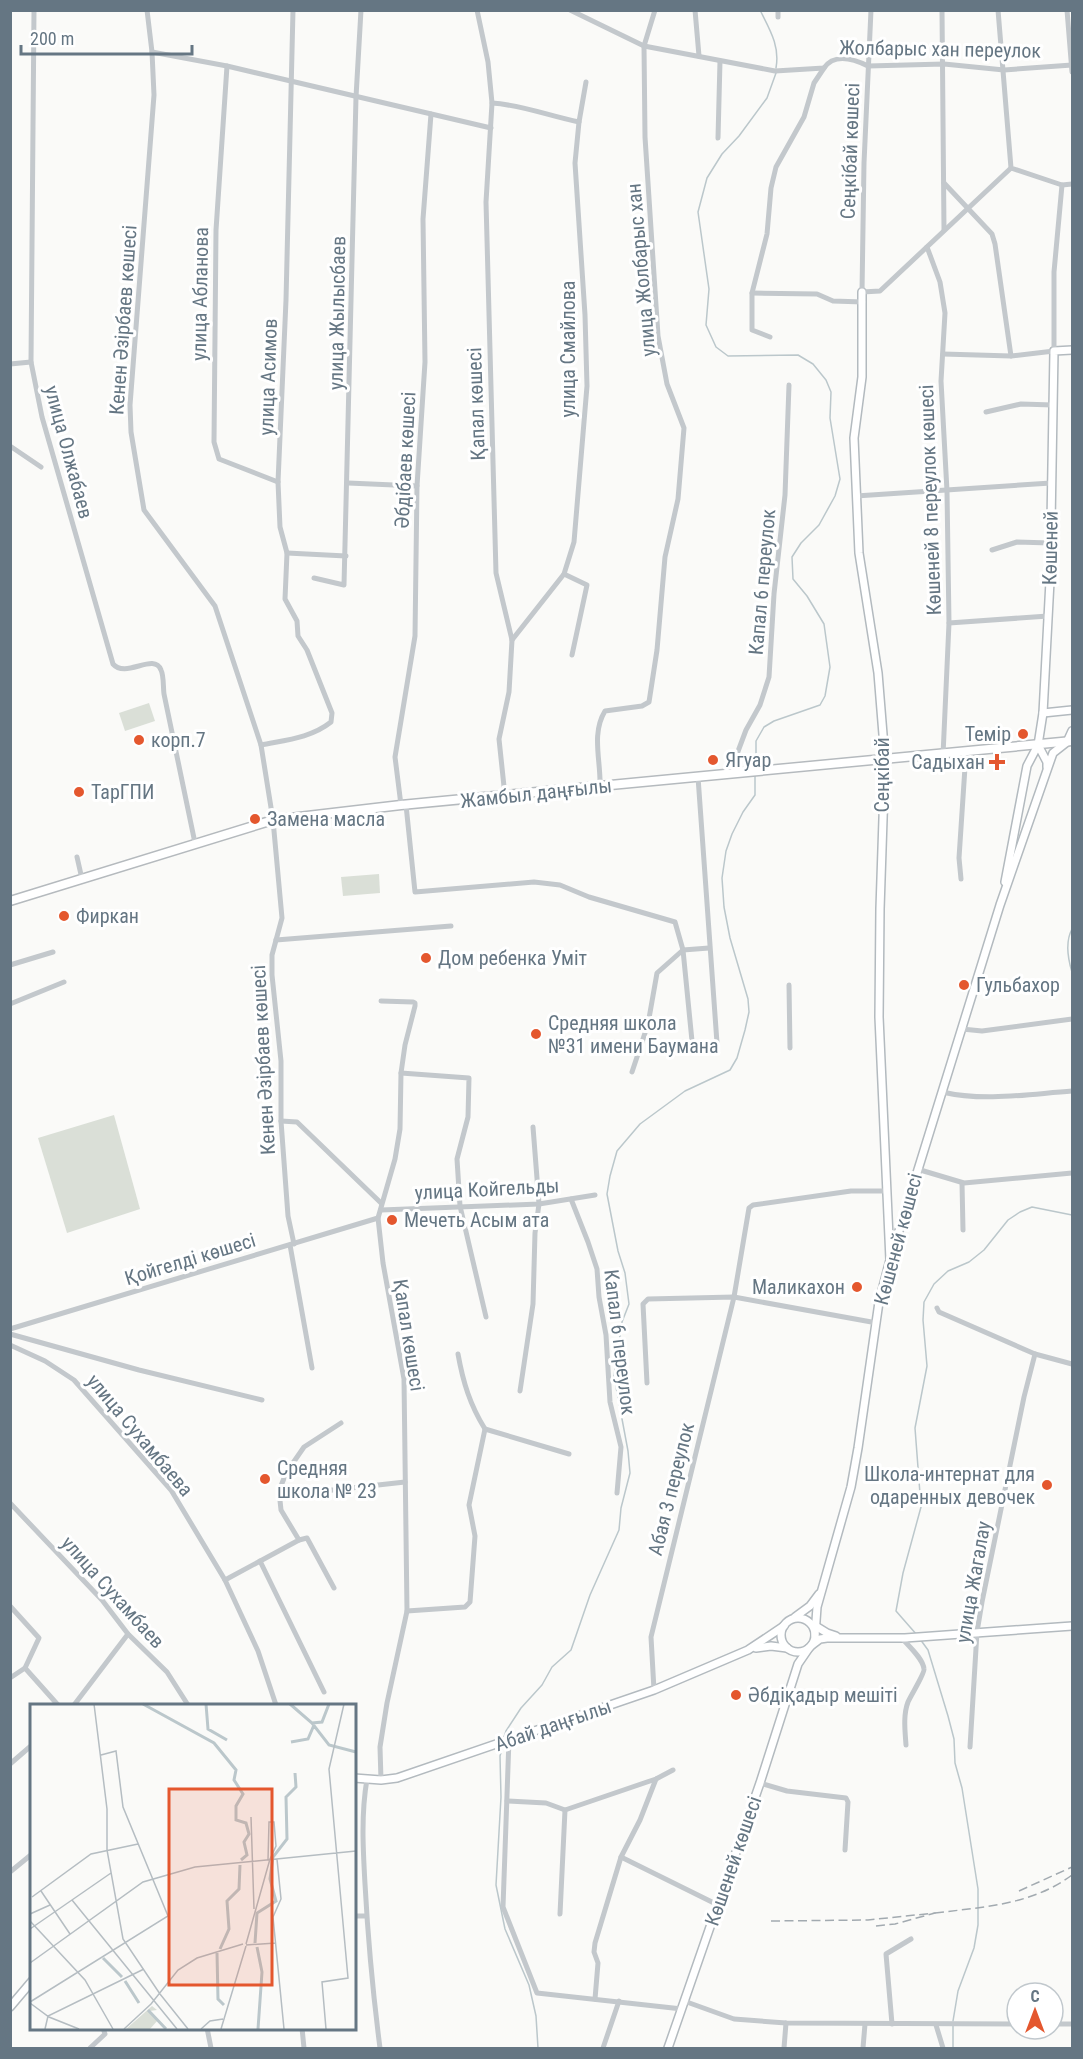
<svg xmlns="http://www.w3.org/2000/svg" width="1083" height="2059" viewBox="0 0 1083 2059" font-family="'Roboto Condensed',sans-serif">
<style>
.green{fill:#dadfd7}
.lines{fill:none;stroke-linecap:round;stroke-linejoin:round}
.stream{stroke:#bbc7cb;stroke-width:1.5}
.secondary-casing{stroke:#b3babf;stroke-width:10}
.primary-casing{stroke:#b5babe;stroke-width:11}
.street{stroke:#c3c8cc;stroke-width:5}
.secondary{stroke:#fff;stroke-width:7}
.primary{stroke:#fff;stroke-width:8}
.rail{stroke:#a2aab0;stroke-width:1.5;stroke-dasharray:9 4.5;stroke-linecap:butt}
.poi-dot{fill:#e4572e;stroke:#fff;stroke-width:2}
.labels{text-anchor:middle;stroke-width:6;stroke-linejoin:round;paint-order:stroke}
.street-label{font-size:20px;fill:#657683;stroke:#fff}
.poi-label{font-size:20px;fill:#657683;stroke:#fff;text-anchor:start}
.inset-river{fill:none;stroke:#bbc7cb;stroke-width:3}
.inset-road{fill:none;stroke:#b5bdc2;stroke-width:1.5}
.view{fill:#e4572e;fill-opacity:0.15;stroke:#e4572e;stroke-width:3}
.inset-edge{fill:none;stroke:#657683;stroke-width:3}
</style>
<rect width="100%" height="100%" fill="#fafaf8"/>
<g class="green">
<polygon points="149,703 155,721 125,731 119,713"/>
<polygon points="379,874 380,893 343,896 341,877"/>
<polygon points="114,1115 140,1209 67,1233 38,1138"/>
</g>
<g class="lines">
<g class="stream">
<path d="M760,10C770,30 780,46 776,68"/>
<polyline points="756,766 756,741 764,727 774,721 820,705 825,696 830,667 824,624 807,596 793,579 792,557 801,543 819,525 835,496 840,479 830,418 831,392 826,380 813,364 798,355 728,356 716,347 706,325 709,289 698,212 707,178 722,154 739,136 767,98 776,73"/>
<path d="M1072,929C1065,942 1068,959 1072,972"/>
<polyline points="917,1635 896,1611 903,1573 921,1507 915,1428 927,1366 923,1320 924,1302 934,1284 948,1271 969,1262 984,1250 1008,1220 1020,1212 1032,1207 1072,1215"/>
<polyline points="920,1639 928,1650 948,1716 954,1739 955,1763 962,1788 978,1889 978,1925 974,1948 958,1991 953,2021"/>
<polyline points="504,1737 506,1731 521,1708 542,1685 552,1667 571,1650 590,1595 619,1530 621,1508 630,1473 628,1451 614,1376 622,1322 629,1304 625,1273 618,1251 607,1194 610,1176 617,1151 640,1124 685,1091 730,1070 737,1058 745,1030 749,1012 748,999 730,938 724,907 722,878 726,851 732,834 743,812 755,795 755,774"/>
<polyline points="503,1745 500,1756 501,1797 496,1885 505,1929 529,1985 536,2016 538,2048"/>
<polyline points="953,2048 953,2025"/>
</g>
<defs>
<g id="secondary">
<polyline points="862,292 862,377 854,438 859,553 878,673 885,759 880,909 879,1017 890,1260"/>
<polyline points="1043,713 1072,710"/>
<polyline points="1038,745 1047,762 1047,767"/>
<polyline points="1005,882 1027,766 1038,745 1043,713 1050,581 1054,351 1072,350"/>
<polyline points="795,1617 810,1606 819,1594"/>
<circle cx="798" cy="1635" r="17"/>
<polyline points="814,1625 827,1633 836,1636"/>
<polyline points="815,1635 817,1607 851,1487 858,1448 879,1302 890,1260 1000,905 1053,753 1067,742 1072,731"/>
<polyline points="812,1645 820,1639 827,1638 905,1638 1072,1626"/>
<polyline points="756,1648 771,1646 787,1648"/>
<polyline points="354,1778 381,1780 397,1778 654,1690 748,1650 784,1626"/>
<polyline points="10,2007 32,1981"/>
<polyline points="668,2048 760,1783 798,1664 809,1648"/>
</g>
<polyline id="primary" points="10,901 273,820 401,805 1072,741"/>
</defs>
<use href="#secondary" class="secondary-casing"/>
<use href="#primary" class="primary-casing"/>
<g class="street">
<path d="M34,10L31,362L42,417L113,664C126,679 154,652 161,670C164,676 163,687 164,694L195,843"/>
<polyline points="147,10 152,52 154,95 130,405 131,432 144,510 215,606 261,745 273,820 282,918 272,955 272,975 281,1061 281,1121 288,1216 294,1244"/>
<polyline points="477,10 488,62 492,103 486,202 496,573 512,640 509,692 499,739 505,796"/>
<path d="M570,10L644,46L775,71L824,68C834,53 854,59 868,66L944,64L1004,70L1072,65"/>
<polyline points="695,10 699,56"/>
<polyline points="871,10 864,163 862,292 880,291 1011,168"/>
<polyline points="942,10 944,230"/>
<polyline points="998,10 1011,168 1062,185 1072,184"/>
<polyline points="1067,10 1072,72"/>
<polyline points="778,17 778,10"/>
<polyline points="152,52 227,66 491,128"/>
<polyline points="227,66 216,230 214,442 219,459 278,482"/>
<path d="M492,103C522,105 549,116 579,122"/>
<polyline points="718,138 720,61"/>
<polyline points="944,183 992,234 995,244 1011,356"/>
<polyline points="927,247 940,282 945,313 941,381 947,491 949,623 943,755"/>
<polyline points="752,293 817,294 833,301 863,302"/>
<polyline points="770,337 752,330 752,293 767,234 771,188 776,167 804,117 814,83 824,68"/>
<polyline points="943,354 1011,356 1054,351 1054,272 1062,185"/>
<polyline points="10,364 31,362"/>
<polyline points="986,412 1021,404 1053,405"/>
<polyline points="10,446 41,467"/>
<polyline points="348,483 417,486"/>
<polyline points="856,496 1051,483"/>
<polyline points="992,550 1017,542 1050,543"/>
<polyline points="287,553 346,556"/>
<polyline points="564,574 587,585 572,655"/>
<polyline points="314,578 344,585 356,97 361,10"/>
<polyline points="949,623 1048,616"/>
<polyline points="512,640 564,574 574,542 587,386 585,315 575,163 579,122 586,82"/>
<path d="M261,745C285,740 311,738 331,722L332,713L307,650L298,636L297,621L285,599L287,553L280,527L278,482L286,300L293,10"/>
<polyline points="735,774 737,754 746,730 760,705 769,677 774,594 785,495 789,385"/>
<path d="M600,786C601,761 591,734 605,711L642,706L649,702L657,650L665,557L678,499L684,428L667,384L658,336L645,137L644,46L655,10"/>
<polyline points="401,805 395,757 415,636 417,486 425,362 423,219 431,114"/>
<polyline points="406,805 415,892 534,882 560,885 589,897 675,922 683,950 692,1041 695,1046 703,1049 713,1048 717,1043 698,777"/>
<polyline points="77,857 82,879"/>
<polyline points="961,879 959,858 966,752"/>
<polyline points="276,940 451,926"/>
<polyline points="10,965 53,952"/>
<polyline points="789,985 790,1048"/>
<polyline points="381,1001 413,1002 415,1003 415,1006 405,1045 401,1073 400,1129 395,1159 378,1218 383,1263 404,1379 407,1611 387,1703 380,1747 381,1780"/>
<polyline points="10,1004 64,982"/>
<polyline points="962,1029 982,1031 1072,1019"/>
<polyline points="632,1072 648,1024 657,973 683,950 709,948"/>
<polyline points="401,1073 469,1078 468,1117 457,1159 460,1206 486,1317"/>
<path d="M942,1092C985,1102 1029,1094 1072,1091"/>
<polyline points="281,1121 297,1122 381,1203"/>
<polyline points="917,1169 964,1183 1072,1173"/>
<polyline points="962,1183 963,1230"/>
<polyline points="571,1199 588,1242 597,1269 599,1297 606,1335 610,1402 621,1447 617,1493"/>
<polyline points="381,1210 539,1204 595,1195"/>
<polyline points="290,1245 312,1368"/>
<polyline points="937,1308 939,1312 1035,1354 1072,1364"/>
<polyline points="10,1329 378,1218"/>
<polyline points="10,1334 139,1370 262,1400"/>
<polyline points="10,1345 45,1361 74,1380 171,1490 225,1580 258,1651 276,1705"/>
<polyline points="647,1383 643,1304 648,1299 734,1297 877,1323"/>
<polyline points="520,1391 533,1304 535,1233 539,1204 533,1127"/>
<polyline points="485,1429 569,1454"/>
<polyline points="324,1491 405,1482"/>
<polyline points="10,1503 102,1600 128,1634 167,1672 188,1705"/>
<polyline points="299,1540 307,1538 334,1588"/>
<polyline points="260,1561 324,1692"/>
<polyline points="225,1580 299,1540 281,1510 279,1491 286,1473 304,1447 341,1423"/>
<polyline points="10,1606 39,1638 25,1668 58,1705"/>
<path d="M407,1611L465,1607L470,1602L475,1536L469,1505L485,1429C470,1405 463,1382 458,1354"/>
<path d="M902,1638C908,1646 923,1658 924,1669C925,1673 911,1695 908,1702C903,1715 905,1731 906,1745"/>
<polyline points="10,1678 25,1668"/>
<polyline points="654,1690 651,1637 734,1297 749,1208 753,1205 851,1191 886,1191"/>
<polyline points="74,1705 128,1634"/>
<polyline points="509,1739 503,1907 537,1993 682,2009"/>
<polyline points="970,1747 977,1632 982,1602 1024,1397 1035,1354"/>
<polyline points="10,1764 32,1745"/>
<path d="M367,1779C361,1814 363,1849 365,1884C368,1939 373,1994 380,2048"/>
<polyline points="760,1783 787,1791 846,1798 848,1802 845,1850"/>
<polyline points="507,1801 546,1803 565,1810 656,1779 673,1770"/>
<polyline points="621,1857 718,1905"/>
<polyline points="10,1872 32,1854"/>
<polyline points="560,1914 565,1810"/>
<polyline points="354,1916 366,1916"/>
<polyline points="595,1999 598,1963 594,1952 595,1943 621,1857 640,1820 656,1779"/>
<polyline points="684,2001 734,2019 786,2023 1017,2024"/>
<polyline points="892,2024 886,1954 911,1939"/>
<polyline points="1053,2024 1072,2024"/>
<polyline points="936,2025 943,2048"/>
<polyline points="207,2028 211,2048"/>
<polyline points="302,2028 304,2048"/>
<polyline points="90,2048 105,2034 103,2028"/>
<polyline points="603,2048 619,2001"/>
<polyline points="784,2048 786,2023"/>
<polyline points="863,2048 865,2024"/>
</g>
<use href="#secondary" class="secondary"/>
<use href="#primary" class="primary"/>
<g class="rail">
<polyline points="1019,1891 1072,1867"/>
<path d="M935,1913C983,1907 1032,1905 1072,1875"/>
<polyline points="771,1921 868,1920 935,1913 895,1924 876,1926"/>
</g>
</g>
<g class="poi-dot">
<circle cx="1023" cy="734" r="6"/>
<circle cx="139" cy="740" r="6"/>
<circle cx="713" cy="760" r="6"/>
<path d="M994 753h6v6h6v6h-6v6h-6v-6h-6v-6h6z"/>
<circle cx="79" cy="792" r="6"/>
<circle cx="255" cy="819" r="6"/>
<circle cx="64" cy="916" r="6"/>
<circle cx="426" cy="958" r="6"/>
<circle cx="964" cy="985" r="6"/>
<circle cx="536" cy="1034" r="6"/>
<circle cx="392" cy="1220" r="6"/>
<circle cx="857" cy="1287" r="6"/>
<circle cx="265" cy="1479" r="6"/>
<circle cx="1047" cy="1485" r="6"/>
<circle cx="736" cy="1695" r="6"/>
</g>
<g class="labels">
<g class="street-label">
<text transform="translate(940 49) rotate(1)" y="7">Жолбарыс хан переулок</text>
<text transform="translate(850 151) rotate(-88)" y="7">Сеңкібай көшесі</text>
<text transform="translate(641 270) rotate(-95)" y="7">улица Жолбарыс хан</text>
<text transform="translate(200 294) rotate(-89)" y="7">улица Абланова</text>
<text transform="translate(337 313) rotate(-89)" y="7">улица Жылысбаев</text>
<text transform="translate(123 320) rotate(-86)" y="7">Кенен Әзірбаев көшесі</text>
<text transform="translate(568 349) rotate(-90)" y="7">улица Смайлова</text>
<text transform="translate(268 377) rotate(-88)" y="7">улица Асимов</text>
<text transform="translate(476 404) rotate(-92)" y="7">Қапал көшесі</text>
<text transform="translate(69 452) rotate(75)" y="7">улица Олжабаев</text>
<text transform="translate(405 460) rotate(-87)" y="7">Әбдібаев көшесі</text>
<text transform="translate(930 500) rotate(-92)" y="7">Көшеней 8 переулок көшесі</text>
<text transform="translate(1050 548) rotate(-89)" y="7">Көшеней</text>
<text transform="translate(762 582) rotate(-85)" y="7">Капал 6 переулок</text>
<text transform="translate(882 775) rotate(-90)" y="7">Сеңкібай</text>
<text transform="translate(536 793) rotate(-6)" y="7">Жамбыл даңғылы</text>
<text transform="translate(263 1060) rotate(-93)" y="7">Кенен Әзірбаев көшесі</text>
<text transform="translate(487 1189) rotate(-3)" y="7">улица Койгельды</text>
<text transform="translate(898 1239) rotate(-75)" y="7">Көшеней көшесі</text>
<text transform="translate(190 1259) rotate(-17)" y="7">Қойгелді көшесі</text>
<text transform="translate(409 1335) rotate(81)" y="7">Қапал көшесі</text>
<text transform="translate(620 1342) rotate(83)" y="7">Капал 6 переулок</text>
<text transform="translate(140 1435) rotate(50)" y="7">улица Сухамбаева</text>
<text transform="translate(671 1489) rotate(-76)" y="7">Абая 3 переулок</text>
<text transform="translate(973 1582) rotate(-80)" y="7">улица Жагалау</text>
<text transform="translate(113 1592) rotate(48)" y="7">улица Сухамбаев</text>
<text transform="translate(553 1725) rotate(-19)" y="7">Абай даңғылы</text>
<text transform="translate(733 1861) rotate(-71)" y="7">Көшеней көшесі</text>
</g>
<g class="poi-label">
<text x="1011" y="741" text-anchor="end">Темір</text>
<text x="151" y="747">корп.7</text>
<text x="725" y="767">Ягуар</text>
<text x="985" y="769" text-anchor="end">Садыхан</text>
<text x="91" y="799">ТарГПИ</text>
<text x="267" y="826">Замена масла</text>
<text x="76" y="923">Фиркан</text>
<text x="438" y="965">Дом ребенка Умiт</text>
<text x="976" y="992">Гульбахор</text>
<text x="548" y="1030">Средняя школа<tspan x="548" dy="23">№31 имени Баумана</tspan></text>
<text x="404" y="1227">Мечеть Асым ата</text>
<text x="845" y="1294" text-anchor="end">Маликахон</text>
<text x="277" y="1475">Средняя<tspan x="277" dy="23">школа № 23</tspan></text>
<text x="1035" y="1481" text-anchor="end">Школа-интернат для<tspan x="1035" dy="23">одаренных девочек</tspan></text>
<text x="748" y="1702">Әбдіқадыр мешіті</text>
</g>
</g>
<g transform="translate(30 1704)">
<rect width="326" height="326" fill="#fafaf8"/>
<path d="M122,302L127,306L120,307L128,316L120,325H96Z" fill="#dadfd7"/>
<path class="inset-river" d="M113,0L184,39L206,66L204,76L213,90L206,102V116L216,119L219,130L214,138L217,151L211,156M176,0L178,25L197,36M260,0L282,19L299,41L326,48M282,19L292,18L299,0M261,38L278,35L284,21M225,239L227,209L246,197L240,175L243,153L257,135L256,93L266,83L265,69M227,243L232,268L228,325M190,245L199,225L197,197L209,185L210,161M187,249L188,295L194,301M73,254L92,273M95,277L109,299M118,306L136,325"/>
<path class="inset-road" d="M64,0L77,105V146L93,235L130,290M221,113L224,205M247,155L251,195L243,213L254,325M238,156L239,118H244L246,142L240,155M11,187L40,230M2,193L61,150L108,140M42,196L147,325M0,210L20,201M0,217L55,276L83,325M0,225L81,169M216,240L240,155M216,241L246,239M0,259L113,178L165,163L326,147M130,290L158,325M0,298L138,212L93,103L86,47L71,51M0,299L19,313L49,325M15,325L18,312L114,265M94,325L121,300L148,266L167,254L213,240M171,325L180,317L193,315M191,325L216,242M296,325L292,278L318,274L299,65L314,0"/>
<path class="view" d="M139,85H242V281H139Z"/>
<rect width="326" height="326" class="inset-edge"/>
</g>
<rect width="1083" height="2059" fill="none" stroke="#657683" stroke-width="24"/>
<g transform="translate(1035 2011)"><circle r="28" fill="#ffffff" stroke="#c1c8cd" stroke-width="1.5"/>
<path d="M0-4.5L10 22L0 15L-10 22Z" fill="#e4572e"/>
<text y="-9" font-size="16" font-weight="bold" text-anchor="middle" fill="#657683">С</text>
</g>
<path d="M21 45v9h171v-9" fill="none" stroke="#657683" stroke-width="3"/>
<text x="30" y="45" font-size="18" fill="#657683" stroke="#ffffff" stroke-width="4.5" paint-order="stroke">200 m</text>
</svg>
